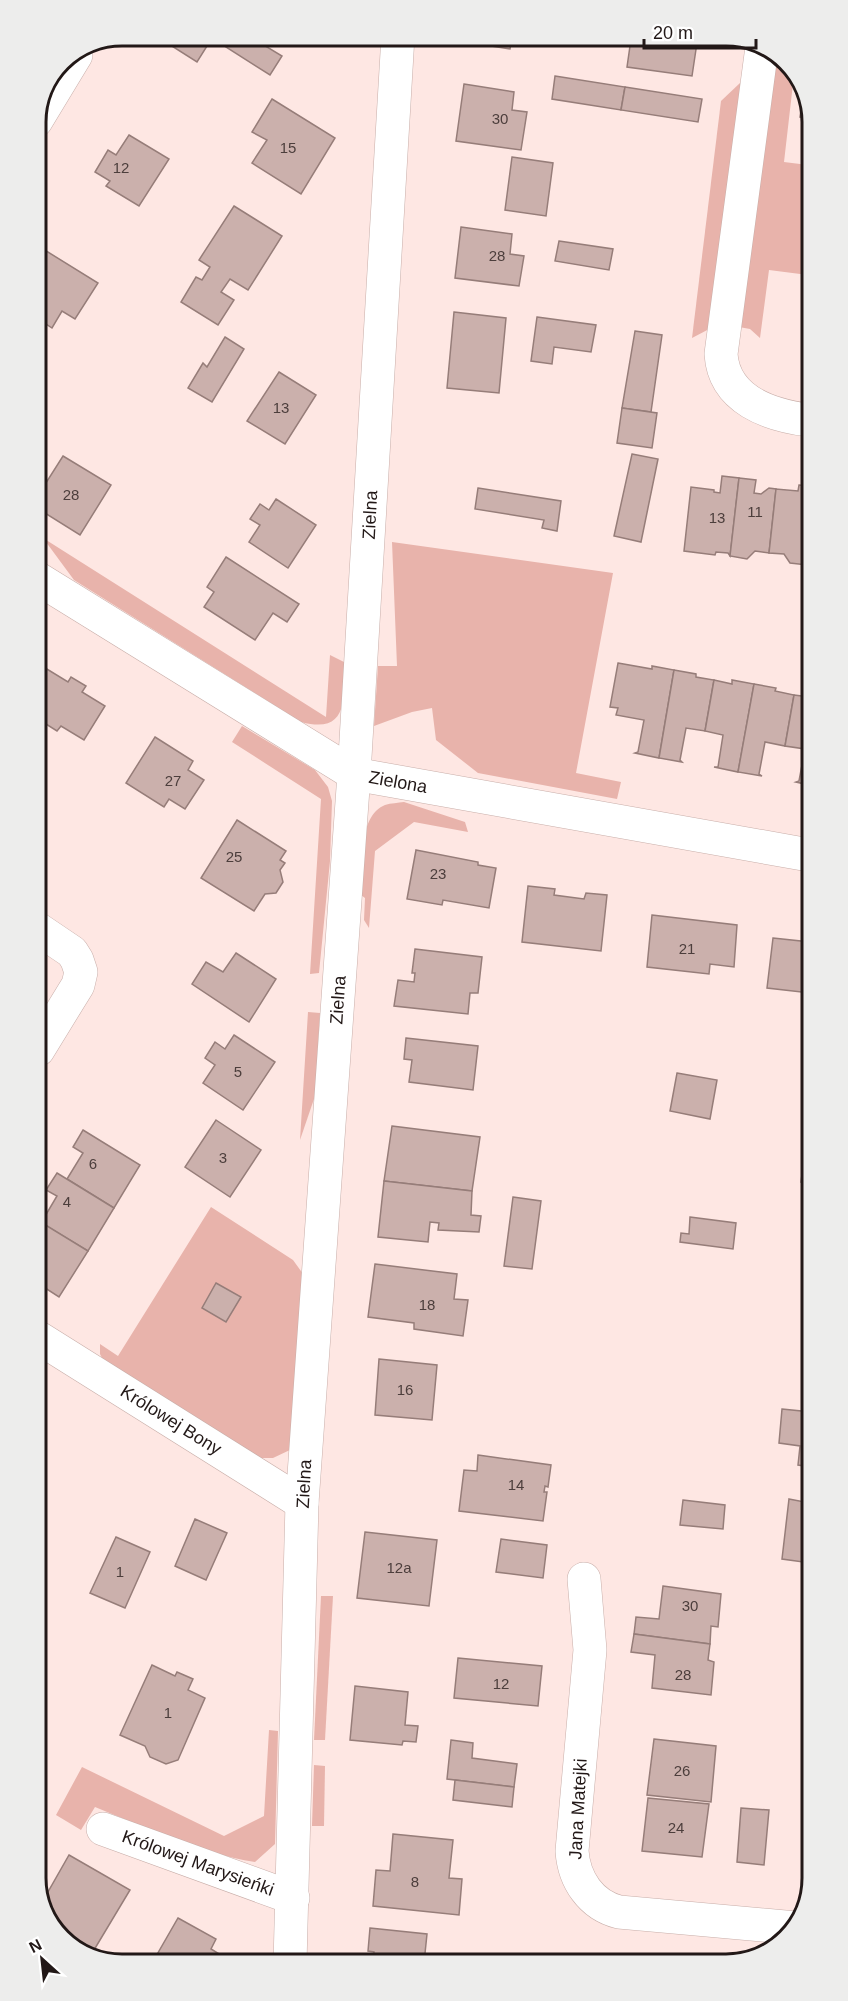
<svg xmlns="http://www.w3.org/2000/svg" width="848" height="2001" viewBox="0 0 848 2001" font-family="Arial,sans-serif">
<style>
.green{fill:#e8b3ab}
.building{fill:#cbb0ac;stroke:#967d79;stroke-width:1.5}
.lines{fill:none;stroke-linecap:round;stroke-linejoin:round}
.minor-casing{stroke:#c8aea9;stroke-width:34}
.minor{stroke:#fff;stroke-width:33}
.labels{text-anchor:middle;stroke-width:6;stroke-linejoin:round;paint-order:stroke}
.number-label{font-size:15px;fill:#4c3e3c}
.street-label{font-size:18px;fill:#221817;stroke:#fff}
.rim{fill:none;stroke:#221817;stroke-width:3}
</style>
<rect width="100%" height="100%" fill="#fee7e3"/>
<g class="green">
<polygon points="774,52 779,54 794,75 784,162 808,165 808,275 769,270 760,338 750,329 739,327"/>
<polygon points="744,82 713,327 692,338 721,101 740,83"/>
<path d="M43,538L326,717L330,655L346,663C343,697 350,735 301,722L74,580Z"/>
<polygon points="392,542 613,573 576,773 621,782 617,799 478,773 436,740 432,708 412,712 374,726 378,666 397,666"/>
<polygon points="242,726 315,770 328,787 332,801 330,861 319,973 310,974 321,799 232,742"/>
<path d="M404,802L465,822L468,832L414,822L375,851L369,928L364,920L365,898L361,895C362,871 357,816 385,805C391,803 398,803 404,802Z"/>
<polygon points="308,1012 320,1013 315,1096 300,1140"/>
<polygon points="211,1207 293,1260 306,1278 292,1449 273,1458 257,1458 104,1362 100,1354 100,1344 118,1356"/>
<polygon points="321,1596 333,1596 325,1740 314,1740"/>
<path d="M269,1730L278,1731L275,1844L255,1862C199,1853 147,1828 95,1807L81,1830L56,1815L82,1767L224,1836L264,1816Z"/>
<polygon points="314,1765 325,1766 324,1826 312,1826"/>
</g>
<g class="building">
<polygon points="156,36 249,36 282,56 270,75 212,38 197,62"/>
<polygon points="466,36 512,36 510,49 465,42"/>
<polygon points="615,36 698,36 692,76 627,67 630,46 614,44"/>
<polygon points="555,76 625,87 621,110 552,99"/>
<polygon points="464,84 514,92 512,110 527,112 521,150 456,141"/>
<polygon points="625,87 702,99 698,122 621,110"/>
<polygon points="804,90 808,95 808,118 800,117"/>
<polygon points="272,99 335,138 301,194 252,163 267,140 252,132"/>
<polygon points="129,135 169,159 139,206 106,186 110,181 95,172 108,150 116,155"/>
<polygon points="512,157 553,163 546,216 505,210"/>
<polygon points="234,206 282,236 248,290 230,279 221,292 234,300 218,325 181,302 196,277 202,280 210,267 199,260"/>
<polygon points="461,227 512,234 510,254 524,256 519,286 455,278"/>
<polygon points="559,241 613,249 609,270 555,261"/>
<polygon points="43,249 98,283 75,319 62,311 52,328 37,318 37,259"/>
<polygon points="454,312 506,318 499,393 447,388"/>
<polygon points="537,317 596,325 591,352 554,347 552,364 531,361"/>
<polygon points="635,331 662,335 651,412 622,408"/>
<polygon points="225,337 244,349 212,402 188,388 203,363 207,367"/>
<polygon points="279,372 316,395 285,444 247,421"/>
<polygon points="622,408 657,413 652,448 617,443"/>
<polygon points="632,454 658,459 641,542 614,536"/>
<polygon points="63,456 111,485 80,535 37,508 37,497"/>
<polygon points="722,476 739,478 730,556 728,553 716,552 715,555 684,551 691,487 714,490 714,492 720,493"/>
<polygon points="739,478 756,480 754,493 761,494 769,488 776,489 769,553 755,551 747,559 730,556"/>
<polygon points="799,485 809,486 807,565 790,563 784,554 769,553 776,489 798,491"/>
<polygon points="478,488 561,501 557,531 542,528 544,520 475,509"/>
<polygon points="276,499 316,525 288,568 249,542 260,525 250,519 260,504 269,510"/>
<polygon points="226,557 299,604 287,622 273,613 255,640 204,607 214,592 207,587"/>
<polygon points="37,663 68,682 71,677 86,686 82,692 105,706 84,740 61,726 57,731 38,719"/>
<polygon points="618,663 652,669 652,666 674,670 659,758 635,753 638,752 644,720 616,715 618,708 610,707"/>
<polygon points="674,670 696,674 696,677 714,680 705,731 686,728 680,760 682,762 659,758"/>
<polygon points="714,680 732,684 732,680 754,684 738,772 714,767 718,767 723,735 705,731"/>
<polygon points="754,684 776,688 775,691 794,695 785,746 765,742 759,774 762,776 738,772"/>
<polygon points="794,695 809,697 809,785 796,782 799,781 805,749 785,746"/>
<polygon points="155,737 193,761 188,770 204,780 185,809 169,799 164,807 126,783"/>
<polygon points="237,820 286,851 280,860 285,863 280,870 283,882 276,893 265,894 254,911 201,878"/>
<polygon points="416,850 478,862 478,865 496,868 489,908 443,900 442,905 407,899"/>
<polygon points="528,886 555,889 554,895 584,899 586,893 607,895 601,951 522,942"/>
<polygon points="652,915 737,925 734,967 710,964 709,974 647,967"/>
<polygon points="773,938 810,942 810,993 767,988"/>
<polygon points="415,949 482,957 478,993 470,993 468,1014 394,1006 398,980 414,982 415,973 412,973"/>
<polygon points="236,953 276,979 249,1022 192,984 206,962 223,972"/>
<polygon points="234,1035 275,1062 243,1110 203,1083 215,1065 205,1058 215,1042 225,1049"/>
<polygon points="406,1038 478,1046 473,1090 409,1082 412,1060 404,1059"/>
<polygon points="677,1073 717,1080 710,1119 670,1111"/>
<polygon points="808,1119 810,1120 810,1151 805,1151"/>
<polygon points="216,1120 261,1150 230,1197 185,1167"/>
<polygon points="392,1126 480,1137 472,1191 384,1181"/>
<polygon points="83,1130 140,1165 114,1208 67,1179 83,1153 73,1147"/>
<polygon points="805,1151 810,1151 810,1183 801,1182"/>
<polygon points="57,1173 114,1208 88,1251 41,1223 57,1196 46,1190"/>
<polygon points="384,1181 472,1191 471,1215 481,1216 479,1232 438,1230 439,1223 430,1222 428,1242 378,1237"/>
<polygon points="513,1197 541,1201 532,1269 504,1266"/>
<polygon points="690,1217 736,1223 733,1249 680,1242 681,1233 689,1234"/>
<polygon points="39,1221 88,1251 59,1297 39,1284"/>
<polygon points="375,1264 457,1274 454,1299 468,1300 463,1336 414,1329 414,1323 368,1317"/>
<polygon points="216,1283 241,1297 226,1322 202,1308"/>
<polygon points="379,1359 437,1365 432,1420 375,1415"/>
<polygon points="782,1409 811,1412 811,1467 798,1465 800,1446 779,1443"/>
<polygon points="478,1455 551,1465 548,1487 545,1486 544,1492 547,1492 543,1521 459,1511 464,1470 477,1471"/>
<polygon points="789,1499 810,1503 803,1562 782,1559"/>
<polygon points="683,1500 725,1505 723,1529 680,1525"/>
<polygon points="195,1519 227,1533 206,1580 175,1566"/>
<polygon points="365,1532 437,1540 429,1606 357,1598"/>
<polygon points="116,1537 150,1552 125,1608 90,1593"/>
<polygon points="501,1539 547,1545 543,1578 496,1572"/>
<polygon points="663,1586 721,1594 718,1627 711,1626 710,1644 634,1634 636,1617 659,1619"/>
<polygon points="634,1634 710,1644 708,1660 714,1662 711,1695 652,1688 655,1655 631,1652"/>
<polygon points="458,1658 542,1666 538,1706 454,1698"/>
<polygon points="152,1665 175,1676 177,1672 193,1679 188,1690 205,1698 178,1760 166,1764 150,1757 145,1746 120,1735"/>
<polygon points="355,1686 408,1692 405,1725 418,1726 416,1742 403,1741 402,1745 350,1740"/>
<polygon points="654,1739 716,1746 711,1802 647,1795"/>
<polygon points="451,1740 473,1743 472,1758 517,1764 514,1787 447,1779"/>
<polygon points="455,1780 514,1787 512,1807 453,1800"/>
<polygon points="648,1798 709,1804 702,1857 642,1851"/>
<polygon points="741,1808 769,1810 764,1865 737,1862"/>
<polygon points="393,1834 453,1840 449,1878 462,1879 459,1915 373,1906 376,1870 390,1871"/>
<polygon points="69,1855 130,1890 91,1955 69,1947 40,1906"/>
<polygon points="178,1918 216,1939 211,1949 224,1957 224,1964 151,1965"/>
<polygon points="370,1928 427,1934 424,1963 373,1963 374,1952 368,1951"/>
<polygon points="616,1956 653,1959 653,1961 615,1961"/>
</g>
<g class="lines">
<defs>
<g id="minor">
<path d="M762,47L721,354C724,400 769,415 808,420"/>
<polyline points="36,121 76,55"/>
<polyline points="37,578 354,774 809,855"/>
<polyline points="38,929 72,952 77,960 81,972 78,985 38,1050"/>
<polyline points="39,1338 302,1503"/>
<path d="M584,1579L590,1650L572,1851C574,1880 591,1905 619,1912L796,1928"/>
<polyline points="103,1829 293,1898"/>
<polyline points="290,1964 302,1503 354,774 398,36"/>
</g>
</defs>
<use href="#minor" class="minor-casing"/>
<use href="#minor" class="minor"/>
</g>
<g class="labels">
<g class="number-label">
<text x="500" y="124">30</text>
<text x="288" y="153">15</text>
<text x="121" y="173">12</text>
<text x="497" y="261">28</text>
<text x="281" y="413">13</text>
<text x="71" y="500">28</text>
<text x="755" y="517">11</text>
<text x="717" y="523">13</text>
<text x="173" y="786">27</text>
<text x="234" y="862">25</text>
<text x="438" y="879">23</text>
<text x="687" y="954">21</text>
<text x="238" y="1077">5</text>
<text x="223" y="1163">3</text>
<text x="93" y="1169">6</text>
<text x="67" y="1207">4</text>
<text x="427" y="1310">18</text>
<text x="405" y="1395">16</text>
<text x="516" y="1490">14</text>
<text x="399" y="1573">12a</text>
<text x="120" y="1577">1</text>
<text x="690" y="1611">30</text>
<text x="683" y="1680">28</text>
<text x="501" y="1689">12</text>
<text x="168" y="1718">1</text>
<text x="682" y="1776">26</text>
<text x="676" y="1833">24</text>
<text x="415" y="1887">8</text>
</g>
<g class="street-label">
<text transform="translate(370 515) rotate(-87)" y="6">Zielna</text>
<text transform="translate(398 782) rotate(10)" y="6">Zielona</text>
<text transform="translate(338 1000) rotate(-86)" y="6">Zielna</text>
<text transform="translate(171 1420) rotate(32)" y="6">Królowej Bony</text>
<text transform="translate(304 1484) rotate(-87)" y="6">Zielna</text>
<text transform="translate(578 1809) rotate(-87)" y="6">Jana Matejki</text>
<text transform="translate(198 1863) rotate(20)" y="6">Królowej Marysieńki</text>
</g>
</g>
<path d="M0 0H848V2001H0ZM122 46H726A76 76 0 0 1 802 122V1878A76 76 0 0 1 726 1954H122A76 76 0 0 1 46 1878V122A76 76 0 0 1 122 46Z" fill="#ededec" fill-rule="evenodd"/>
<path class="rim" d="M122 46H726A76 76 0 0 1 802 122V1878A76 76 0 0 1 726 1954H122A76 76 0 0 1 46 1878V122A76 76 0 0 1 122 46Z"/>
<g transform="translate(42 1959) rotate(333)" stroke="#ffffff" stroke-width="4.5" paint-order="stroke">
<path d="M0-4.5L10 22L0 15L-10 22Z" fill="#221817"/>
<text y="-9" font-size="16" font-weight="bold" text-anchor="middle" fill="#221817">N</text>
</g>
<path d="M644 39v9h112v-9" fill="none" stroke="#221817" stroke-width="3"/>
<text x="653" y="39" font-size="18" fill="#221817" stroke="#ffffff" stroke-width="4.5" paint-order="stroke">20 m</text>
</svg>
